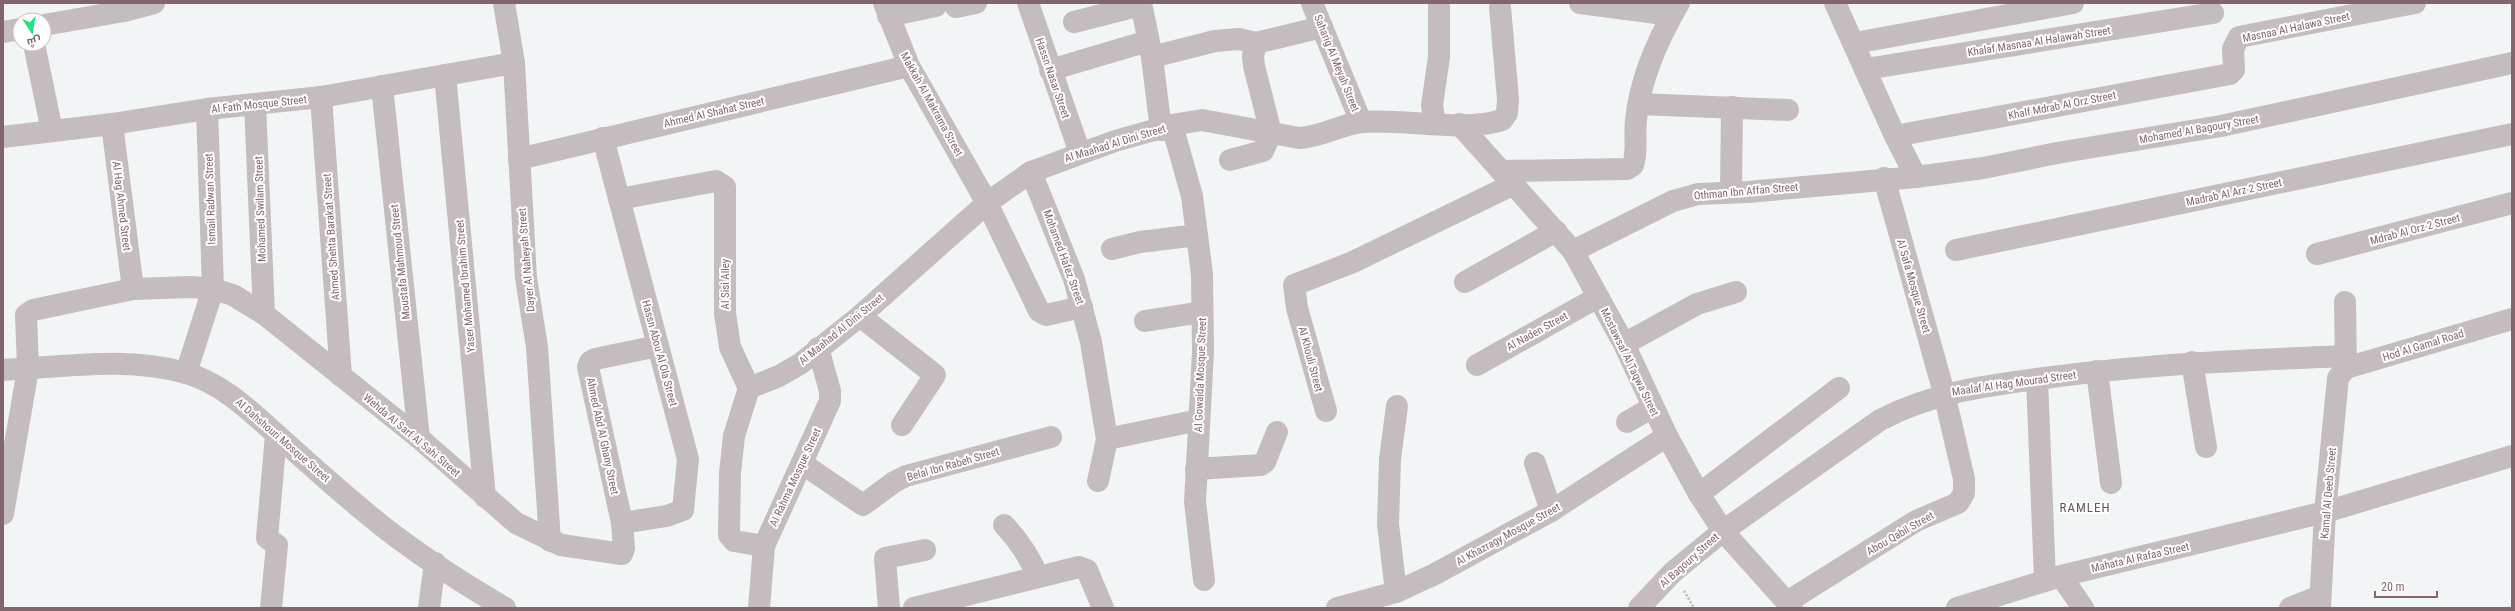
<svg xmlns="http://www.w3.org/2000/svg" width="2515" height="611" viewBox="0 0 2515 611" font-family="'Roboto Condensed',Cairo,sans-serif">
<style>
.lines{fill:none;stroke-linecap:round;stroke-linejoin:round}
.path{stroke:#bdb7b8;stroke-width:2.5;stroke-dasharray:2 2;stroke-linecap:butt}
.street{stroke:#c5bcbf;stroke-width:22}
.labels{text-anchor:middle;stroke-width:4;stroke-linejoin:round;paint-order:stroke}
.street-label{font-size:11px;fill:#83656e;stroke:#fff}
.quarter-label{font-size:13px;letter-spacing:1px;fill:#685359;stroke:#fff}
</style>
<rect width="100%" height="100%" fill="#f2f5f6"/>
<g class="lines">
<polyline class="path" points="1684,591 1694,608"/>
<g class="street">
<polyline points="504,3 514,63 526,278 537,347 550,541"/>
<polyline points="884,3 909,66 987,203 1039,311 1046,315 1082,307"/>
<polyline points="1028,3 1080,153"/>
<polyline points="1141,3 1152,57 1161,130"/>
<polyline points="1312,3 1361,122"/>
<polyline points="1580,3 1672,15"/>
<polyline points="1835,3 1895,136 1916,177"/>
<polyline points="956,7 976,3"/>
<polyline points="888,16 936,6"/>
<polyline points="1074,22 1141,5"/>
<polyline points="44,25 124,11 154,3"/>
<polyline points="3,32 20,29"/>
<polyline points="1855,43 2073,3"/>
<polyline points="34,44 52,131"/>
<polyline points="1152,57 1215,41 1239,39 1256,43"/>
<polyline points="1866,69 2213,13"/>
<polyline points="1050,70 1148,41"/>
<polyline points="445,75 485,497"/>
<polyline points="382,86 419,438"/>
<polyline points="321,97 341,376"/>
<polyline points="255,104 264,314"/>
<polyline points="1639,104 1788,110"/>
<polyline points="112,124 133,289"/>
<polyline points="1435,124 1432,105 1439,57 1439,3"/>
<polyline points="1459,124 1573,251 1624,344 1667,436 1699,494 1723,531 1792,608"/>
<polyline points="1172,125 1192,196 1202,274 1203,352 1195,502 1204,580"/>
<polyline points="1895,136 2230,74 2234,70 2233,49 2239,37 2415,3"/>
<polyline points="3,137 112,124 207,109 321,97 514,63"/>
<polyline points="603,138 688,459 683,510 667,516 622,523"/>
<polyline points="519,159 909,66"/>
<polyline points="1230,160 1263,151 1271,133 1254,66 1253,56 1256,43 1322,27"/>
<path d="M1501,171L1627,169L1633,165C1638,151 1634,135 1636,120C1640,80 1659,37 1679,3"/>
<polyline points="1031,172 1074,279 1091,342 1107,439 1098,481"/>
<polyline points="1731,192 1732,107"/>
<polyline points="619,199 716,181 725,187 725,313 730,347 749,388"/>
<polyline points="1112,249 1140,242 1197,235"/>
<polyline points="1956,250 2512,134"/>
<polyline points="1573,251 1673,201 1698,194 1748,192 1916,177 1983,168 2057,153 2221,126 2512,63"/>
<polyline points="2317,254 2512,203"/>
<polyline points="1465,282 1556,231"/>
<polyline points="2345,302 2346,368"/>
<polyline points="860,316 935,375 902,425"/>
<polyline points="1145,321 1202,312"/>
<polyline points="1624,344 1697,304 1736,292"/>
<polyline points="2192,362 2206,447"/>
<polyline points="1477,365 1598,297"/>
<path d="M3,370C63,367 128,356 186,373C223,384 249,410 277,435C308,463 339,491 371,517C412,551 459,581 505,608"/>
<polyline points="2097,371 2111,483"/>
<polyline points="186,373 213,289 207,109"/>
<polyline points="2037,379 2045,580"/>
<path d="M749,388L779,376L800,364L860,316L987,203L1031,172L1115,141L1172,125L1202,120L1299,138C1321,137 1340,125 1361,122C1403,118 1462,133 1502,120L1507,113L1508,99L1500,7"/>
<polyline points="749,388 734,436 730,473 729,535 734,541 764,546"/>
<polyline points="1326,411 1297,308 1294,285 1353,262 1514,184"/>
<polyline points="1627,422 1653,407"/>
<polyline points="1107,439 1199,420"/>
<polyline points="1535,463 1551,511"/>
<polyline points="803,464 863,505 894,482 906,476 1051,437"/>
<polyline points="1196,469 1261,465 1265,462 1277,432"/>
<polyline points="1699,494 1839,388"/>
<polyline points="3,514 28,369 26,315 33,310 133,289 191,287 213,289 233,295 264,314 419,438 516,523 561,545 622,554 624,548 622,523 588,367 590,362 595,359 658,346"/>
<path d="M1004,525C1020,542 1030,557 1038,577"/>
<polyline points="2061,576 2083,608"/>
<polyline points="1396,592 1388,524 1390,459 1397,406"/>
<polyline points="1787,602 1916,521 1958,503 1964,493 1964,479 1944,393 1884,178"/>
<polyline points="271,608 277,545 267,538 276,435"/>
<polyline points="429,608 435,563"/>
<polyline points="759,608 764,546 830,401 830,391 818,348"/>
<polyline points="889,608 885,558 925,550"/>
<polyline points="914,608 1079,567 1087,570 1103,608"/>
<polyline points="1337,608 1396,592 1435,574 1551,511 1667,436"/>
<path d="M1639,608L1673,572L1723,531L1880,420C1936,391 1990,385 2052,377C2150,364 2247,360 2346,356"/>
<polyline points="1957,608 2061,576 2325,512 2512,456"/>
<polyline points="2290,608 2320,596"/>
<polyline points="2320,608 2325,512 2338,378 2346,368 2512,319"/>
</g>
</g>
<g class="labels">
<g class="street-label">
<text transform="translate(2296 27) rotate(-12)" y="4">Masnaa Al Halawa Street</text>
<text transform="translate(2039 41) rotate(-9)" y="4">Khalaf Masnaa Al Halawah Street</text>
<text transform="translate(1337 63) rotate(68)" y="4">Saharig Al Meyah Street</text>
<text transform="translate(1053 78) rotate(71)" y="4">Hassn Nasar Street</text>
<text transform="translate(259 104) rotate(-6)" y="4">Al Fath Mosque Street</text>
<text transform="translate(932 104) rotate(61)" y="4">Makkah Al Makrama Street</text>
<text transform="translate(2062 105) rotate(-11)" y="4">Khalf Mdrab Al Orz Street</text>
<text transform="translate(714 112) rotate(-13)" y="4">Ahmed Al Shahat Street</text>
<text transform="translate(2199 129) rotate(-10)" y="4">Mohamed Al Bagoury Street</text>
<text transform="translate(1115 143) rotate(-17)" y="4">Al Maahad Al Dini Street</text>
<text transform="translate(1746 191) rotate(-5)" y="4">Othman Ibn Affan Street</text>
<text transform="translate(2234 192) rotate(-12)" y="4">Madrab Al Arz 2 Street</text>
<text transform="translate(210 199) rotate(-92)" y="4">Ismail Radwan Street</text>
<text transform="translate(122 206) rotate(83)" y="4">Al Hag Ahmed Street</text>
<text transform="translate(260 209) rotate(-92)" y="4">Mohamed Swilam Street</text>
<text transform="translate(2415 229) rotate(-15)" y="4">Mdrab Al Orz 2 Street</text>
<text transform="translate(331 237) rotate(-94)" y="4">Ahmed Shehta Barakat Street</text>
<text transform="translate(1064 257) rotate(70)" y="4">Mohamed Hafez Street</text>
<text transform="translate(526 260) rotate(-95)" y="4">Dayer Al Naheyah Street</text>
<text transform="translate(400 262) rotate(-96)" y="4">Moustafa Mahmoud Street</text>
<text transform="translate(725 284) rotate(-90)" y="4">Al Sisi Alley</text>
<text transform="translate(465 286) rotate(-95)" y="4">Yaser Mohamed Ibrahim Street</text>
<text transform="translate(1914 286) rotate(74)" y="4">Al Safa Mosque Street</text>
<text transform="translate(841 329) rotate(-39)" y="4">Al Maahad Al Dini Street</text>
<text transform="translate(1537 331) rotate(-29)" y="4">Al Naden Street</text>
<text transform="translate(2423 345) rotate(-17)" y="4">Hod Al Gamal Road</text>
<text transform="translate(660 353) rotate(75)" y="4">Hassn Abou Al Ola Street</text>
<text transform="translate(1311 359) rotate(75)" y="4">Al Khouli Street</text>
<text transform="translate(1630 362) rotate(64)" y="4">Mostawsaf Al Taqwa Street</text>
<text transform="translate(1200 375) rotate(-88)" y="4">Al Gowaida Mosque Street</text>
<text transform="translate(2014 383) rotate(-8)" y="4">Maalaf Al Hag Mourad Street</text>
<text transform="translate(412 435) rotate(40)" y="4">Wehda Al Sarf Al Sahi Street</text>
<text transform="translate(603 436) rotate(78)" y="4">Ahmed Abd Al Ghany Street</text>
<text transform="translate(283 440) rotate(41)" y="4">Al Dahshouri Mosque Street</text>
<text transform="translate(953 464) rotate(-16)" y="4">Belal Ibn Rabeh Street</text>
<text transform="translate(795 477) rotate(-65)" y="4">Al Rahma Mosque Street</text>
<text transform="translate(2328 493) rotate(-85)" y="4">Kamal Al Deeb Street</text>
<text transform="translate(1900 533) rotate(-30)" y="4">Abou Qabil Street</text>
<text transform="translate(1508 534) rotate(-29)" y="4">Al Khazragy Mosque Street</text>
<text transform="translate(2140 557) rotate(-13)" y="4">Mahata Al Rafaa Street</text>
<text transform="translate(1689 560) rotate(-42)" y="4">Al Bagoury Street</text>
</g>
<g class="quarter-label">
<text x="2085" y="512">RAMLEH</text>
</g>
</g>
<rect width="2515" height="611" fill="none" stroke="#83656e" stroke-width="8"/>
<g transform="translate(32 32) rotate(168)"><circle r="19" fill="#ffffff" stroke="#cdc1c5"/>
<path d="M0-3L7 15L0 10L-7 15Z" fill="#28e083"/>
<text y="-6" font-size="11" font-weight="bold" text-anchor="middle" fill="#83656e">ش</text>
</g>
<path d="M2375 591v6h62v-6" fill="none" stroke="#83656e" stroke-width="2"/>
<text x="2381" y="591" font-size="12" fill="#83656e" stroke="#ffffff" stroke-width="3" paint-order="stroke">20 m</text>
</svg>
